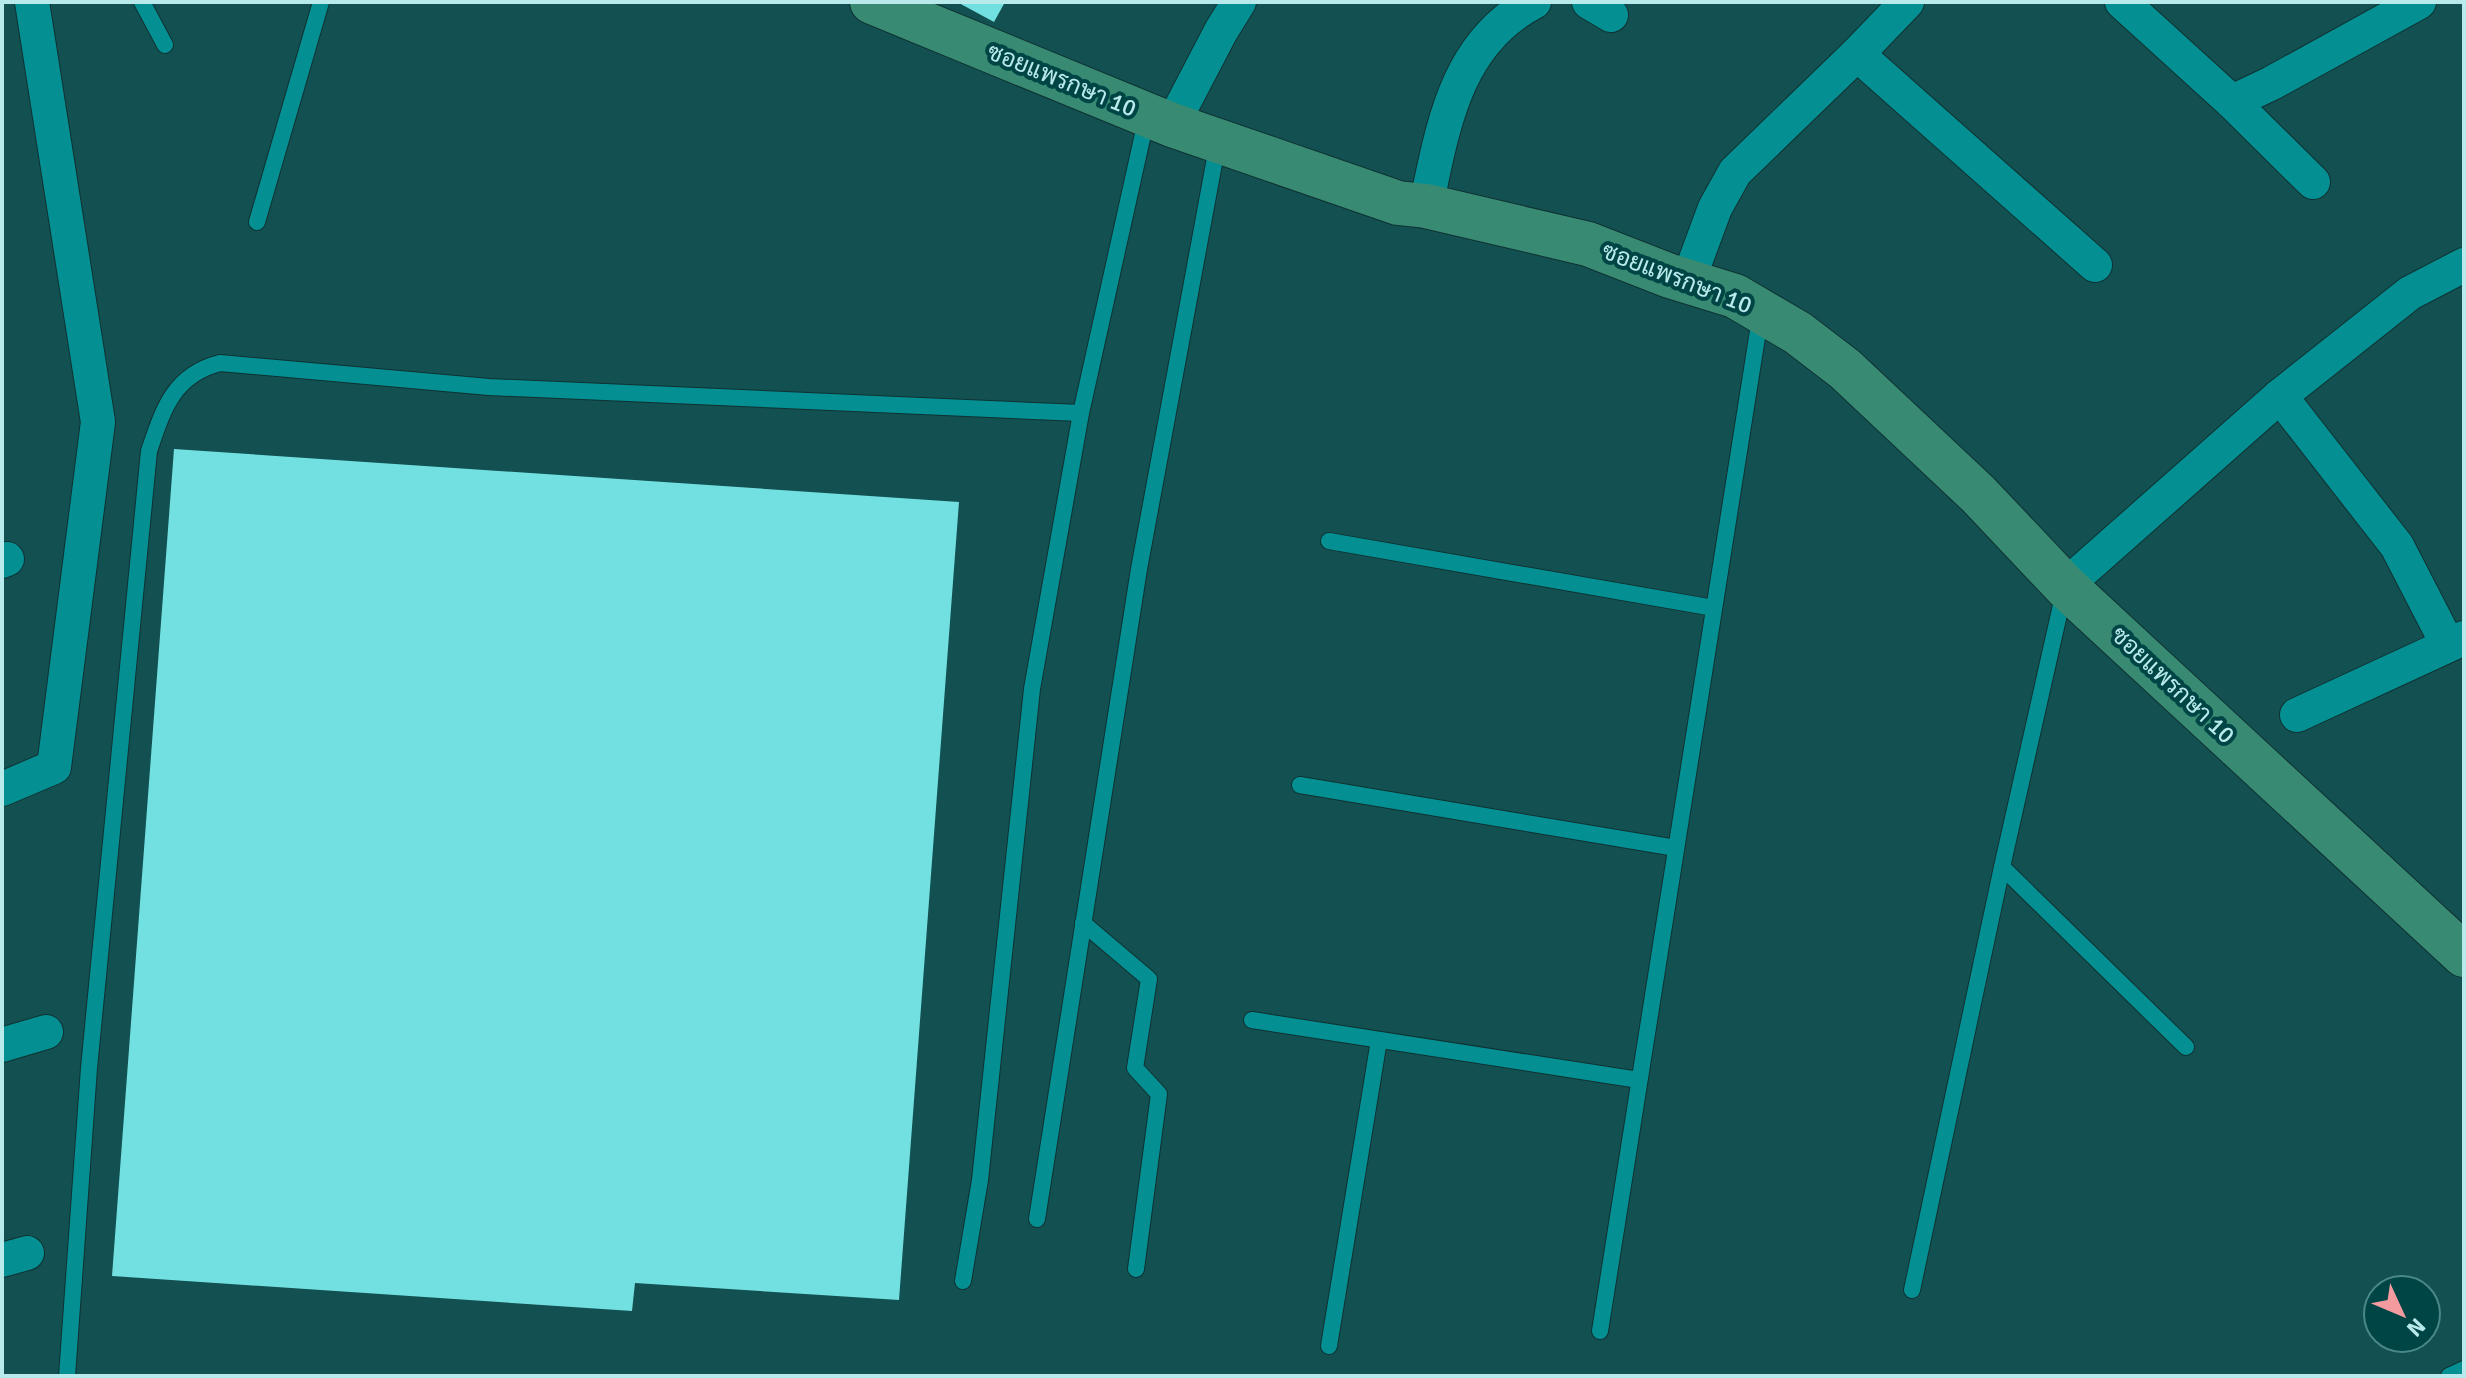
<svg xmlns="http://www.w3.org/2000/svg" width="2466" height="1378" viewBox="0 0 2466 1378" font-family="Signika,Sarabun,sans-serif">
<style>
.building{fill:#72dfe1}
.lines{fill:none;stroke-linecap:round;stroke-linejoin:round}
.lane-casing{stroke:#0f3233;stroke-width:18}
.street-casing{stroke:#0f3233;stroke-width:36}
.secondary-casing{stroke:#0f3233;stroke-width:46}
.lane{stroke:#049092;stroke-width:16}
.street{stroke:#049092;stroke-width:34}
.secondary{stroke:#388b72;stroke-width:44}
.labels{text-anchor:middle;stroke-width:8;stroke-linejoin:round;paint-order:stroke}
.street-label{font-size:24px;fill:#b9eaeb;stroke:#004546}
</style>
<rect width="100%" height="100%" fill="#125051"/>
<g class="building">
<polygon points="957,2 1005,2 994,22"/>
<polygon points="174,449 959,502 899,1300 635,1283 632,1311 112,1276"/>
</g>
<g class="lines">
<defs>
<g id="lane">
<polyline points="142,2 165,45"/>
<polyline points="257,222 321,2"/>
<polyline points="1329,541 1714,608"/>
<polyline points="1300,785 1676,848"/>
<polyline points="2002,867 2186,1047"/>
<polyline points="1083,923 1149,979 1135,1068 1159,1094 1136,1269"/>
<polyline points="1252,1020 1639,1080"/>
<polyline points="1037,1219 1139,569 1218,142"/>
<polyline points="963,1281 980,1180 1032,689 1081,413 1147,116"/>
<polyline points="1912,1290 2002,867 2064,592"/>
<polyline points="1600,1331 1761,312"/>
<polyline points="1329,1346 1379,1040"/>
<path d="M67,1376L89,1068L149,451C163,410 173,375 220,363L489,387L1081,413"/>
<polyline points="2449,1376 2464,1369"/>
</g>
<g id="street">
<polyline points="1589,2 1611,15"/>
<polyline points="2122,2 2232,102 2272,83 2419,2"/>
<polyline points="1857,54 2095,265"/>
<polyline points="2232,102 2313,182"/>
<polyline points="1172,125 1221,31 1239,2"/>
<path d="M1426,206C1443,127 1455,43 1534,2"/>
<polyline points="1688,281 1715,208 1735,172 1857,54 1907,2"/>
<polyline points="2280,396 2397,546 2448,645"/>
<polyline points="2,561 7,559"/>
<polyline points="2065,586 2280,396 2410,293 2464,265"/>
<polyline points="2297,715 2464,638"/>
<polyline points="2,789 54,767 98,422 32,2"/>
<polyline points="2,1045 46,1032"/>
<polyline points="2,1260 27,1253"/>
</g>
<polyline id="secondary" points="872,2 1172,125 1398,203 1426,206 1588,244 1670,276 1735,296 1798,333 1845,369 1978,494 2065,586 2464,955"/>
</defs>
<use href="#lane" class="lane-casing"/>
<use href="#street" class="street-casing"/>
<use href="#secondary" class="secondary-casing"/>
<use href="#lane" class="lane"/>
<use href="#street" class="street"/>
<use href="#secondary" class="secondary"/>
</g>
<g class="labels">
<g class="street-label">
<text transform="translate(1062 80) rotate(22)" y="8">ซอยแพรกษา 10</text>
<text transform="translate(1677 278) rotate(21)" y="8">ซอยแพรกษา 10</text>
<text transform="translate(2173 685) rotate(43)" y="8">ซอยแพรกษา 10</text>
</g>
</g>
<rect width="2466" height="1378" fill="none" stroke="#b9eaeb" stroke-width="8"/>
<g transform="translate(2402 1314) rotate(134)"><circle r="38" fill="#004546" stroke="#4a8788" stroke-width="2"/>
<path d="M0-6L14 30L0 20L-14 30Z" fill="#f49b9f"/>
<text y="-12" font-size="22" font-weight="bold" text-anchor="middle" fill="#b9eaeb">N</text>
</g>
</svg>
